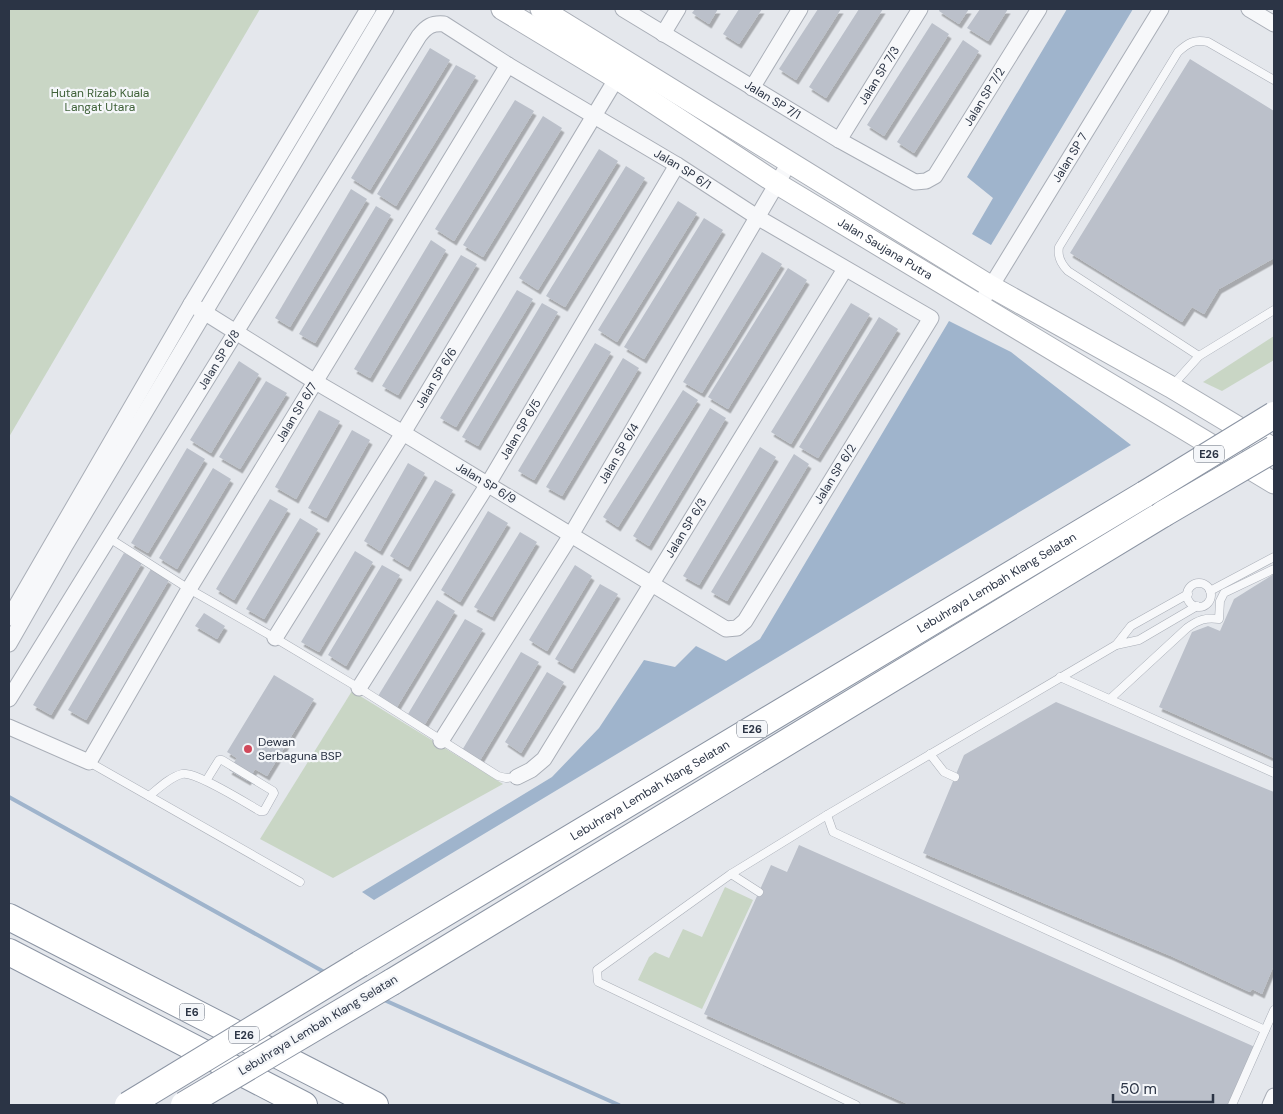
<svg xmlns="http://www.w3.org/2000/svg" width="1283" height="1114" viewBox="0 0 1283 1114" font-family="'DM Sans',sans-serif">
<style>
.green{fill:#c9d6c5}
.water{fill:#9fb4cc}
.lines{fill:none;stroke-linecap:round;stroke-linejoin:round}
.stream{stroke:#9fb4cc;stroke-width:4}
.building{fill:#bbc0ca;filter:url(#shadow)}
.lane-casing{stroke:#a9aeb7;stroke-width:9}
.street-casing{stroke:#a9aeb7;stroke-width:17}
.secondary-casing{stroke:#a9aeb7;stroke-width:23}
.highway-casing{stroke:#8b94a3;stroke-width:28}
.lane{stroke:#f7f8fa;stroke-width:8}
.street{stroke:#f7f8fa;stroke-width:15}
.secondary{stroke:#fff;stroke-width:21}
.highway{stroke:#fff;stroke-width:26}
.highway-bridge-casing{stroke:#8b94a3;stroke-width:28;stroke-linecap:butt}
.highway-bridge{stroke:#fff;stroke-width:26}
.poi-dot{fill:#d1495b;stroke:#f4f6f9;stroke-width:2}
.labels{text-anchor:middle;stroke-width:4.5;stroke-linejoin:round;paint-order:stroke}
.shield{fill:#f4f6f9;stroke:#676e7b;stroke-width:1}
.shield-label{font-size:11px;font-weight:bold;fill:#2b3445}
.street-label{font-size:12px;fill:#2b3445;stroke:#f4f6f9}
.park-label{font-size:12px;fill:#3f6138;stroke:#f4f6f9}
.poi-label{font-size:12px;fill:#2b3445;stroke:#f4f6f9;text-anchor:start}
</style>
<defs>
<filter id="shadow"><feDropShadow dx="2.5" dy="4.5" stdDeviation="0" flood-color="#0004"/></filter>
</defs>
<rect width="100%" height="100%" fill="#e4e7ec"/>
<g class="green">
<polygon points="9,9 260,9 9,437"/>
<polygon points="1274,336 1274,360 1222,391 1203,382"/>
<polygon points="352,691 503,784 333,878 260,839"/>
<polygon points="725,887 753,900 702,1009 638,980 649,957 655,952 669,958 683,929 702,937"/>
</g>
<g class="water">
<polygon points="1067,9 1133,9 991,245 972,234 993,198 967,177"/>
<polygon points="949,321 1011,352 1131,445 374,900 362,892 552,777 599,728 644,660 675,667 696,646 726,661 760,639"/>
</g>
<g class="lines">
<g class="stream">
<polyline points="9,797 326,973"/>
<polyline points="382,999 619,1105"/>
</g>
</g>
<g class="building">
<polygon points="695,9 718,9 709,24 692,13"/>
<polygon points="739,9 762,9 739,44 723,34"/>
<polygon points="818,9 841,9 796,80 779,69"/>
<polygon points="859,9 883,9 826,98 809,87"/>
<polygon points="940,9 969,9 959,24 939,11"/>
<polygon points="980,9 1008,9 988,41 967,28"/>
<polygon points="932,23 949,34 884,136 867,125"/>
<polygon points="963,40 979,51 914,153 897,142"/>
<polygon points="430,48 450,60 370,190 351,178"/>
<polygon points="1190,59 1274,111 1274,258 1219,289 1204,314 1192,307 1182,322 1070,253"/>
<polygon points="456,65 476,76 396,206 377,194"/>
<polygon points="515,100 534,111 454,241 435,229"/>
<polygon points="543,116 562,128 483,257 463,245"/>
<polygon points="599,149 618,161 538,290 519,278"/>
<polygon points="626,166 645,178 565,307 546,296"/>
<polygon points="351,189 367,199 290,327 275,318"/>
<polygon points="678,201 697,213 617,342 598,330"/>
<polygon points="376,206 391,215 315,343 299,334"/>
<polygon points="704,218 723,230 644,359 624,347"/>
<polygon points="431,240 446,250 370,378 354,369"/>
<polygon points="762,252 782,264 702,393 683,382"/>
<polygon points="461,255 477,264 398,395 382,386"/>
<polygon points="788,268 807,280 728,409 708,397"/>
<polygon points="517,290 533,299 456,427 440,418"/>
<polygon points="542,303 558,312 478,446 462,437"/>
<polygon points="851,303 870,314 791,444 771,432"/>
<polygon points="879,317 898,329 818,458 799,447"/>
<polygon points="595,343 611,352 534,480 518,471"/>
<polygon points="623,358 639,368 562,496 546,487"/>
<polygon points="239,361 259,374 211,453 190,440"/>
<polygon points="266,381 287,393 240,469 219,457"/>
<polygon points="683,390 698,400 618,527 603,517"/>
<polygon points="710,408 726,418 649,546 633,536"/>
<polygon points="319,410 340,421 296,499 275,487"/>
<polygon points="352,430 370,440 326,518 308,508"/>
<polygon points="760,447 776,457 699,585 683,576"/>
<polygon points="187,448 205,459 148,553 131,543"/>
<polygon points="794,454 809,464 727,601 711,592"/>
<polygon points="408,463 425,473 380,551 364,541"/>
<polygon points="213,468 231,479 177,569 159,558"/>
<polygon points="435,480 453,490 408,567 390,556"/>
<polygon points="270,499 288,509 234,600 216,589"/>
<polygon points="488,511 508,523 460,602 441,590"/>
<polygon points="300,518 318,529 264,619 246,609"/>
<polygon points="520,532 537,542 492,617 474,607"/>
<polygon points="355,551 373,562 319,652 301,642"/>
<polygon points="124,553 142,563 51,715 33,705"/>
<polygon points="382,565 400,575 346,666 328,655"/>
<polygon points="575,565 592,576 547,651 529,640"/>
<polygon points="151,569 169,580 86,720 68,710"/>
<polygon points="1274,574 1274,758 1159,707 1192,632 1208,626 1220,631 1234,599"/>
<polygon points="600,584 618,594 572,669 555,659"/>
<polygon points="437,600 455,611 397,707 378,696"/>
<polygon points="204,613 225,626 217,639 195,626"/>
<polygon points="465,619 483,629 425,724 408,714"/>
<polygon points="521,652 539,662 479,762 461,752"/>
<polygon points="547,672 564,682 521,753 505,742"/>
<polygon points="274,675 314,699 267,776 255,769 248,781 229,770 237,758 227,752"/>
<polygon points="1056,702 1274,792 1274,965 1262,994 1252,989 1250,992 1171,956 923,853 964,755"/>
<polygon points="799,845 1255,1047 1228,1105 910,1105 704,1014 771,865 787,872"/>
</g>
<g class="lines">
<defs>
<g id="lane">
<path d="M1199,356L1068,271C1061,264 1057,257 1059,247L1178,52C1188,43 1194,39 1208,42L1274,80"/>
<polyline points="1172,386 1199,356 1274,310"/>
<polyline points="109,538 189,589 275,638 359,688 498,776 506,778 517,777"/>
<circle cx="1199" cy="595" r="12"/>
<polyline points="1210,591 1274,557"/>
<polyline points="1188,594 1131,626 1116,645 1139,640 1197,606"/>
<polyline points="1060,677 1274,773"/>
<path d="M1110,699L1187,628C1198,620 1206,617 1219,619L1220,601L1224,593L1274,569"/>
<polyline points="930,754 944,772 955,777"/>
<polyline points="89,762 300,882"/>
<path d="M149,796C158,789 170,777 182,774C195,771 246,803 260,811H264L274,793L273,791L222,760H219L206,781"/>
<polyline points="827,815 833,832 1265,1030"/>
<polyline points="731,874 759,892"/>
<polyline points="856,1105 598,982 597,970 731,874 827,815 1116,645"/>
<polyline points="1232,1105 1274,1010"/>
</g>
<g id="street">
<path id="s1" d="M623,9L839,140L915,182L926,181L935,176L1039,9"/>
<polyline points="1249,9 1274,24"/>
<polyline points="663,34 678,9"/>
<polyline points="752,88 800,9"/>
<path id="s2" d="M839,140L920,9"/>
<path id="s3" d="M979,306L1161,9"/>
<polyline points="9,618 191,304 368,9"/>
<path id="s4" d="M275,638L403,433L621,71"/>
<polyline points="9,644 65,546 386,9"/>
<path id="s5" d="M359,688L488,484L677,165"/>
<path id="s6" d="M9,699C146,478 282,257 419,36C427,26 432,23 444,24L508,65L677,165L757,217L931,318L745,621L737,628L726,629L403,433L314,381L191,304"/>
<path id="s7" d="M9,727L89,762L189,589L508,65"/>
<path id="s8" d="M441,741L571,535L789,163"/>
<path id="s9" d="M517,777L531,770L544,759L845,269"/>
<polyline points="1270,1105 1274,1096"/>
</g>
<g id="secondary">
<path id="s10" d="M502,9L616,78L776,183L1274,483"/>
<polyline points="541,9 990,286 1171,387 1274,449"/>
</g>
<g id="highway">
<polyline points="9,917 375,1105"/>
<polyline points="9,952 304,1105"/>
<path id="s11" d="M360,964L1145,494"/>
<polyline points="392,982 1163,514"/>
</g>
</defs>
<use href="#lane" class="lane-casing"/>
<use href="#street" class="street-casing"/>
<use href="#secondary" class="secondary-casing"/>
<use href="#highway" class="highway-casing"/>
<use href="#lane" class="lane"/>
<use href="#street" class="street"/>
<use href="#secondary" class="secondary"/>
<use href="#highway" class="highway"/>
<defs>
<g id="highway-bridge">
<polyline points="1145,494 1274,415"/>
<polyline points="1163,514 1274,449"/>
<polyline points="128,1105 360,964"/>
<polyline points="184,1105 392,982"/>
</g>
</defs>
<use href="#highway-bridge" class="highway-bridge-casing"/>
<use href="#highway-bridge" class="highway-bridge"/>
</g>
<circle class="poi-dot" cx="248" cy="749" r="5"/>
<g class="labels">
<g class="shield">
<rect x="1194" y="445.5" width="30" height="17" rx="4"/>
<rect x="737" y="720.5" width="30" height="17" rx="4"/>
<rect x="179.5" y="1003.5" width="25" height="17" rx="4"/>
<rect x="229" y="1026.5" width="30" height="17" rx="4"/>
</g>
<g class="shield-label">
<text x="1209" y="458">E26</text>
<text x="752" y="733">E26</text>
<text x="192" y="1016">E6</text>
<text x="244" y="1039">E26</text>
</g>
<g class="street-label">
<text dy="4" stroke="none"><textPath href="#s2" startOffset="76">Jalan SP 7/3</textPath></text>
<text dy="4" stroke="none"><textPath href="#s1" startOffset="454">Jalan SP 7/2</textPath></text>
<text dy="4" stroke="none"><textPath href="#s1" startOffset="175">Jalan SP 7/1</textPath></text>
<text dy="4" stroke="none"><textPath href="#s3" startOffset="174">Jalan SP 7</textPath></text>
<text dy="4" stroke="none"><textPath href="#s6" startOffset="1088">Jalan SP 6/1</textPath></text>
<text dy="4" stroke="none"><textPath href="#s10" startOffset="452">Jalan Saujana Putra</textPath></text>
<text dy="4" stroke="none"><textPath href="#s6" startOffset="399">Jalan SP 6/8</textPath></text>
<text dy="4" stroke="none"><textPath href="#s4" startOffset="306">Jalan SP 6/6</textPath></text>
<text dy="4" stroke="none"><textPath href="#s7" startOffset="494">Jalan SP 6/7</textPath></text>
<text dy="4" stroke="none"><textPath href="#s5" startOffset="305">Jalan SP 6/5</textPath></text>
<text dy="4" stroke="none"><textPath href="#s8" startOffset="338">Jalan SP 6/4</textPath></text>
<text transform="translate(835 474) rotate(-58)" y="4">Jalan SP 6/2</text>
<text transform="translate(486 483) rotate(31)" y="4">Jalan SP 6/9</text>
<text dy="4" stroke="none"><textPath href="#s9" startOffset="304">Jalan SP 6/3</textPath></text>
<text dy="4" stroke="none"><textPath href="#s11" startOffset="742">Lebuhraya Lembah Klang Selatan</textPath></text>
<text dy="4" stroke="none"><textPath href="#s11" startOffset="338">Lebuhraya Lembah Klang Selatan</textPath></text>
<text transform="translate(318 1025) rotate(-31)" y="4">Lebuhraya Lembah Klang Selatan</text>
</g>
<g class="park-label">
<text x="100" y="97">Hutan Rizab Kuala<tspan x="100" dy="14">Langat Utara</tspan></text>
</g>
<g class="poi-label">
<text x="258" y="746">Dewan<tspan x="258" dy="14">Serbaguna BSP</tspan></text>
</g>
</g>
<rect width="1283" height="1114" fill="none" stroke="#2b3445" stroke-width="20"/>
<path d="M1113 1094v8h100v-8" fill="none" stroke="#2b3445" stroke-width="2.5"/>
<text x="1120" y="1094" font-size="15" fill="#2b3445" stroke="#f4f6f9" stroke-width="4" paint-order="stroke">50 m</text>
</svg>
